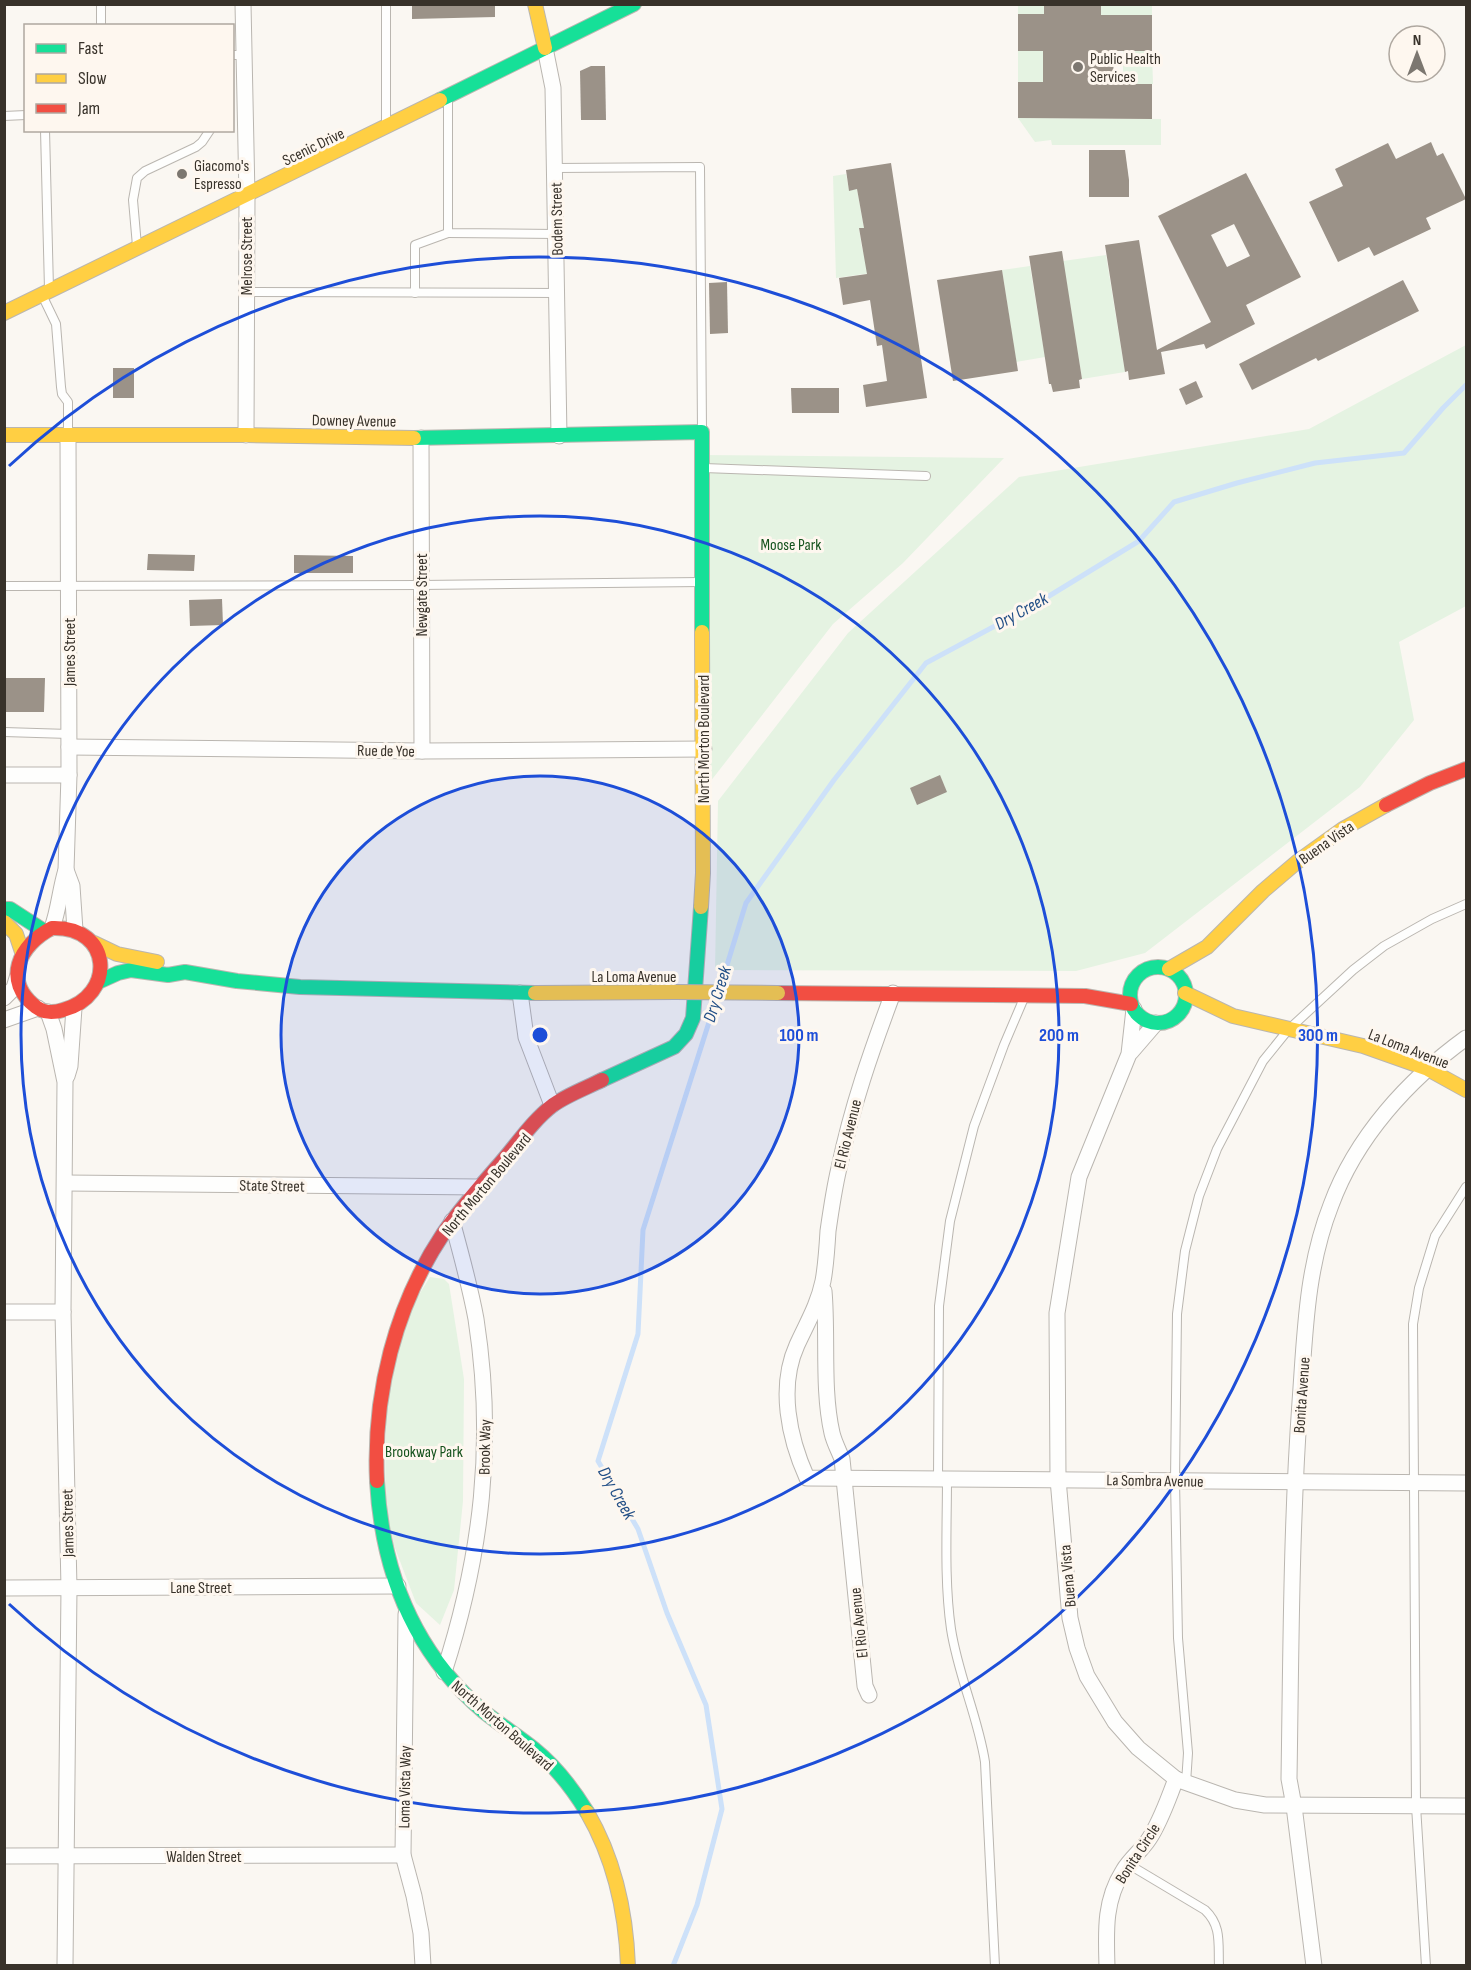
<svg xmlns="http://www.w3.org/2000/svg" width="1471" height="1970" viewBox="0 0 1471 1970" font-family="'Sofia Sans Condensed',sans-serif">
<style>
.green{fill:#e5f3e2}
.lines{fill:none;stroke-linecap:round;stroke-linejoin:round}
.stream{stroke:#cde1f9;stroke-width:5}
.building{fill:#9b9288;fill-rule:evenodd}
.lane-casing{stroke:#bab6b0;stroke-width:10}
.street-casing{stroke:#bab6b0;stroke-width:17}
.fast-casing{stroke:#bab6b0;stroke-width:16}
.slow-casing{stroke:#bab6b0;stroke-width:16}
.jam-casing{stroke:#bab6b0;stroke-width:16}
.lane{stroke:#fefefd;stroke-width:8}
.street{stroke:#fefefd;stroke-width:15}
.fast{stroke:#16e098;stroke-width:14}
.slow{stroke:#ffcf43;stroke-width:14}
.jam{stroke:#f24e42;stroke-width:14}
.slow-bridge-casing{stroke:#bab6b0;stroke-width:16;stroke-linecap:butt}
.slow-bridge{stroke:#ffcf43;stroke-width:14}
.ring{fill:none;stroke:#1d4ed8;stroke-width:3}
.poi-dot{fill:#7c7770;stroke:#fef7ef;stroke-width:2}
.labels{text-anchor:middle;stroke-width:6;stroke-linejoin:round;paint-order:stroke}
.poi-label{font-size:16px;fill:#38322a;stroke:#fef7ef;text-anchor:start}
.street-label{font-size:16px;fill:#38322a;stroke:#fef7ef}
.park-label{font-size:16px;fill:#14521c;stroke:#fef7ef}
.water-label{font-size:18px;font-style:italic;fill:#224f86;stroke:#fef7ef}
.centre{fill:#1d4ed8;stroke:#fef7ef;stroke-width:3}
.ring-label{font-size:18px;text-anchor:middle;font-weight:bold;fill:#1d4ed8;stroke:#fef7ef;stroke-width:6;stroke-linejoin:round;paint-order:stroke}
</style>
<rect width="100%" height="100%" fill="#faf7f2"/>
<g class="green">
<polygon points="1018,5 1152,5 1152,15 1101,15 1101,6 1044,6 1044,14 1018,14"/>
<rect x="1018" y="51" width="25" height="31"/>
<polygon points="1123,51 1152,51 1153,84 1123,84"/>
<polygon points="1018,118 1161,119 1161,145 1052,145 1051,140 1035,142"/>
<polygon points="846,174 849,190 857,189 864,228 859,228 862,248 871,273 836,278 833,176"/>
<polygon points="1106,255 1125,372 1082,379 1063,261"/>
<polygon points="1030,266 1045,357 1016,362 1002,270"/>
<polygon points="1466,345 1466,606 1399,642 1414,720 1360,787 1145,953 1076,971 715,970 718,801 848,633 1019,477 1309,429"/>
<polygon points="702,455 1004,458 903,563 833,624 703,791"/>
<polygon points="430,1277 444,1279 449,1284 464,1379 463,1501 454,1590 440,1625 416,1603 393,1543 385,1500 386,1411 405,1317"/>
</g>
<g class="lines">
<g class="stream">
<polyline points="720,988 746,903 834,780 926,663 1036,604 1139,541 1174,502 1237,483 1315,463 1404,453 1443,408 1466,385"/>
<polyline points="673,1966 697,1905 722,1809 706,1705 667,1613 638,1529 598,1461 638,1334 643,1230 717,997"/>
</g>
</g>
<g class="building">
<polygon points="412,4 495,4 495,17 412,19"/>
<polygon points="1044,6 1101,6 1101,15 1152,15 1152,51 1114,51 1113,84 1152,84 1152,119 1018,118 1018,82 1043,82 1043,51 1018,51 1018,14 1044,14"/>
<polygon points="591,66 605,66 606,120 581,120 580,71"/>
<polygon points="1431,142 1437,156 1443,153 1466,199 1426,218 1431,229 1374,256 1369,247 1338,262 1309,202 1343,186 1335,169 1388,143 1396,159"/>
<polygon points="1089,150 1125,150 1129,180 1129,197 1089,197"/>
<polygon points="891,163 927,398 866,407 863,385 887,381 882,345 877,346 870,300 843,305 839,278 867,274 859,228 864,228 857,189 849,191 846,170"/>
<path d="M1246,173L1301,277L1246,305L1255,324L1206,349L1204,344L1161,352L1165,374L1129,380L1128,371L1125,372L1105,245L1139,240L1157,350L1211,322L1158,216ZM1234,224L1250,256L1227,267L1211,235Z"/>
<polygon points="1062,251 1082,379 1079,380 1080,388 1053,392 1051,384 1049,384 1029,256"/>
<polygon points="1002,270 1018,371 953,381 937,280"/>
<polygon points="1403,280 1419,311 1318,361 1316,358 1252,390 1239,364"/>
<polygon points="727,282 728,333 710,334 709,283"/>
<rect x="113" y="368" width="21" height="30"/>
<polygon points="1196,381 1203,397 1186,405 1179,389"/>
<polygon points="791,388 839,388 839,413 792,413"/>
<polygon points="148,554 195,555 194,571 147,570"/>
<polygon points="294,555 353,556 353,573 294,573"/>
<polygon points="222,599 223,625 190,626 189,600"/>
<polygon points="4,678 45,678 44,712 4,712"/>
<polygon points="940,775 947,792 917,805 910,788"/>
</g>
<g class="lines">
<defs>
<g id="lane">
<polyline points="101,4 101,26"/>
<polyline points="386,4 386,123"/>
<polyline points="232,55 245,55"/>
<polyline points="448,98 448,233 556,234"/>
<polyline points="4,116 26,115"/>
<polyline points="45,130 49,289"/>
<polyline points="556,168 700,167 702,430"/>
<polyline points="137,246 133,200 137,178 145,171 196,147 202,142 210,130"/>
<polyline points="246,292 557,293"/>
<polyline points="415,293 415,245 448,233"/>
<polyline points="43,297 56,324 61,387 62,394 68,402 68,433"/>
<polyline points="704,468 926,476"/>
<polyline points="4,586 421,585 702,582"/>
<polyline points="4,732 69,734"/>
<polyline points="938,1478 939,1306 950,1221 974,1126 1004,1045 1024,998"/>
<path d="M947,1478C947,1528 944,1580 951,1629C958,1675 978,1717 985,1762L995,1966"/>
<polyline points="1186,1783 1188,1753 1178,1638 1175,1480 1177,1314 1185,1251 1199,1196 1217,1149 1263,1061 1288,1030 1353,970 1384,946 1432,919 1466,904"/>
<path d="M1128,1864L1205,1910C1222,1926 1218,1944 1219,1966"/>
<polyline points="1426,1966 1416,1806 1413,1324 1419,1288 1435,1236 1466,1187"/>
</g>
<g id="street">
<polyline points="243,4 247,196 246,435"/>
<polyline points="545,48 553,88 559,436"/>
<polyline points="421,438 422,751"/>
<polyline points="69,747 422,751 704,749"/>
<polyline points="4,775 69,775"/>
<polyline points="66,870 72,886 75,930"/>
<path d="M52,928C59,909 60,889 66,870L69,775L68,434"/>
<polyline points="520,993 526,1037 552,1105"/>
<path d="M893,993C871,1052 852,1106 839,1168C834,1189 831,1210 828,1231C827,1248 826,1265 823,1281C818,1305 807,1323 797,1345C778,1387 789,1438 807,1478L1466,1483"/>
<polyline points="4,998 14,988 17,978"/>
<polyline points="1134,1009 1129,1054 1079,1177 1057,1313 1058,1479 1070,1618 1077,1648 1087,1676 1115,1722 1138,1748 1176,1779 1235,1800 1265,1805 1466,1806"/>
<polyline points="48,1012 54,1029 65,1082 63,1312 69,1588 65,1966"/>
<polyline points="4,1020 38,1008"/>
<polyline points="1131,1052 1156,1023"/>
<polyline points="67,1076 70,1066 74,1008"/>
<polyline points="65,1183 480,1187"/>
<path d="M824,1291C828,1336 822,1389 832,1433C834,1442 839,1451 842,1459L865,1686L869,1695"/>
<polyline points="4,1312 63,1312"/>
<polyline points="4,1588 398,1586"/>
<polyline points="406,1614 403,1855 414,1896 421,1933 423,1966"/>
<path d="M444,1672C482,1554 495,1442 476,1319C470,1286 461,1254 452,1221"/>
<polyline points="4,1856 403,1855"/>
<path d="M1107,1966C1106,1932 1104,1901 1123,1871C1130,1859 1142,1850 1149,1839C1161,1821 1168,1799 1176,1779"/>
<path d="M1314,1966L1294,1806L1289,1779C1291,1653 1291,1527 1300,1402C1305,1334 1306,1269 1331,1205C1356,1137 1408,1080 1466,1038"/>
</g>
<g id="fast">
<polyline points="440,100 634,4"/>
<polyline points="414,438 702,432 702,632"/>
<polyline points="4,909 10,909 44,931"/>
<circle cx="1158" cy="995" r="28"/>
<polyline points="98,982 118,973 131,970 168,975 185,972 237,981 300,987 535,993"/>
<polyline points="602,1080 674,1047 686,1034 693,1018 701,907"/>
<path d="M377,1481C382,1571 413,1651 483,1711C499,1724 518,1736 534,1749C555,1766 573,1789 587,1812"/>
</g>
<g id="slow">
<polyline points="535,4 545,48"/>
<polyline points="4,313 440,100"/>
<polyline points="4,435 246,435 414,438"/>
<polyline points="701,907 703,873 702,632"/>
<polyline points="4,922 16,934 22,952"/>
<polyline points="94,943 117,954 157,962"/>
<polyline points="1169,969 1207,947 1263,891 1297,862 1343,829 1386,805"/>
<polyline points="535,993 675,992"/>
<polyline points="1185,993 1233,1016 1363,1046 1428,1069 1466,1090"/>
<path d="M587,1812C615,1860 626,1911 628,1966"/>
</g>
<g id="jam">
<polyline points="1386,805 1430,783 1466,769"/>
<path d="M52,928C113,926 116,996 63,1010C54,1013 44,1013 36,1007C2,981 19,945 52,928Z"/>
<polyline points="778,993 1085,996 1131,1004"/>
<path d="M377,1481C373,1394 395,1306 443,1234C459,1210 479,1188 498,1166C516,1146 531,1122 553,1105C567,1095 586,1088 602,1080"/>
</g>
</defs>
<use href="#lane" class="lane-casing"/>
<use href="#street" class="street-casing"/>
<use href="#fast" class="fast-casing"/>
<use href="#slow" class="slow-casing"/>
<use href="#jam" class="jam-casing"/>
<use href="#lane" class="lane"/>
<use href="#street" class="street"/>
<use href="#fast" class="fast"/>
<use href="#slow" class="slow"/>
<use href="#jam" class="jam"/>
<defs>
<polyline id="slow-bridge" points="675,992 778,993"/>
</defs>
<use href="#slow-bridge" class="slow-bridge-casing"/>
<use href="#slow-bridge" class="slow-bridge"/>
</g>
<circle cx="540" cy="1035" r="259" fill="#1d4ed8" fill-opacity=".12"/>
<g class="ring">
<circle cx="540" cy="1035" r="259"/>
<circle cx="540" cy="1035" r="519"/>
<path d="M9 466A778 778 0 1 1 9 1604"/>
</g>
<g class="poi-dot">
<circle cx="1078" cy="67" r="6"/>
<circle cx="182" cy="174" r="6"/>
</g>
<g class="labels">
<g class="poi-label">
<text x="1090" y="64">Public Health<tspan x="1090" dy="18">Services</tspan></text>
<text x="194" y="171">Giacomo's<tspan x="194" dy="18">Espresso</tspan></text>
</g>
<g class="street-label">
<text transform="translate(313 146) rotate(-26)" y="6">Scenic Drive</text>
<text transform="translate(556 219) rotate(-91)" y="6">Bodem Street</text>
<text transform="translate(246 256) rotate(-90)" y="6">Melrose Street</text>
<text transform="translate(354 420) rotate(1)" y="6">Downey Avenue</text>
<text transform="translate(421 595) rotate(-90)" y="6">Newgate Street</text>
<text transform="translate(69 652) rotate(-90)" y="6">James Street</text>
<text transform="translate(703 739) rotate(-90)" y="6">North Morton Boulevard</text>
<text transform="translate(386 750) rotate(1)" y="6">Rue de Yoe</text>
<text transform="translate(1326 842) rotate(-35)" y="6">Buena Vista</text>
<text x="634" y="982">La Loma Avenue</text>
<text transform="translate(1409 1048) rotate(21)" y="6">La Loma Avenue</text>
<text transform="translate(847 1134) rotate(-76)" y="6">El Rio Avenue</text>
<text transform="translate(486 1184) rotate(-50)" y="6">North Morton Boulevard</text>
<text transform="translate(272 1185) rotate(1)" y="6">State Street</text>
<text transform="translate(1301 1395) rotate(-86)" y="6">Bonita Avenue</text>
<text transform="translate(484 1447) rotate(-89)" y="6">Brook Way</text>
<text transform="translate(1155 1480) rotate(1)" y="6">La Sombra Avenue</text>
<text transform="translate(67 1523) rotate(-91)" y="6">James Street</text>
<text transform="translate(1067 1576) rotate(-95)" y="6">Buena Vista</text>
<text x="201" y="1593">Lane Street</text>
<text transform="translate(858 1623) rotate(-96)" y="6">El Rio Avenue</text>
<text transform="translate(503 1725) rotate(41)" y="6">North Morton Boulevard</text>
<text transform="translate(404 1787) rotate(-89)" y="6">Loma Vista Way</text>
<text transform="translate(1137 1853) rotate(-57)" y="6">Bonita Circle</text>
<text x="204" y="1862">Walden Street</text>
</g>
<g class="park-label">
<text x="791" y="550">Moose Park</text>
<text x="424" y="1457">Brookway Park</text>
</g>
<g class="water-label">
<text transform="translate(1021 611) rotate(-29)" y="6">Dry Creek</text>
<text transform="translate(717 994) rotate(-73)" y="6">Dry Creek</text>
<text transform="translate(617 1493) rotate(60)" y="6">Dry Creek</text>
</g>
</g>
<circle cx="540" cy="1035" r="9" class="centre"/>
<g class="ring-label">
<text x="799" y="1041">100 m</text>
<text x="1059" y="1041">200 m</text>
<text x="1318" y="1041">300 m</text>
</g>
<rect width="1471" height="1970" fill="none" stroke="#38322a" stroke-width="12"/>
<rect x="24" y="24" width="210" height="108" fill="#fef7ef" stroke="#afa8a0" stroke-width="1.5"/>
<rect x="36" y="44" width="30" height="9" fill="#16e098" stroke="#afa8a0" stroke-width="1.5"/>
<text x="78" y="54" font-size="18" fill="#38322a">Fast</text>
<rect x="36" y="74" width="30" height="9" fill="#ffcf43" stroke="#afa8a0" stroke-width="1.5"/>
<text x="78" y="84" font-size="18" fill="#38322a">Slow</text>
<rect x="36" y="104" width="30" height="9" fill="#f24e42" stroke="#afa8a0" stroke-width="1.5"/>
<text x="78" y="114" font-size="18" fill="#38322a">Jam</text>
<g transform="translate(1417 54)"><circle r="28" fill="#fef7ef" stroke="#afa8a0" stroke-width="1.5"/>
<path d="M0-4.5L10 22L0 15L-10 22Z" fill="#7c7770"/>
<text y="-9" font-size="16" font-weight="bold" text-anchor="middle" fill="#38322a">N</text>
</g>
</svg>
